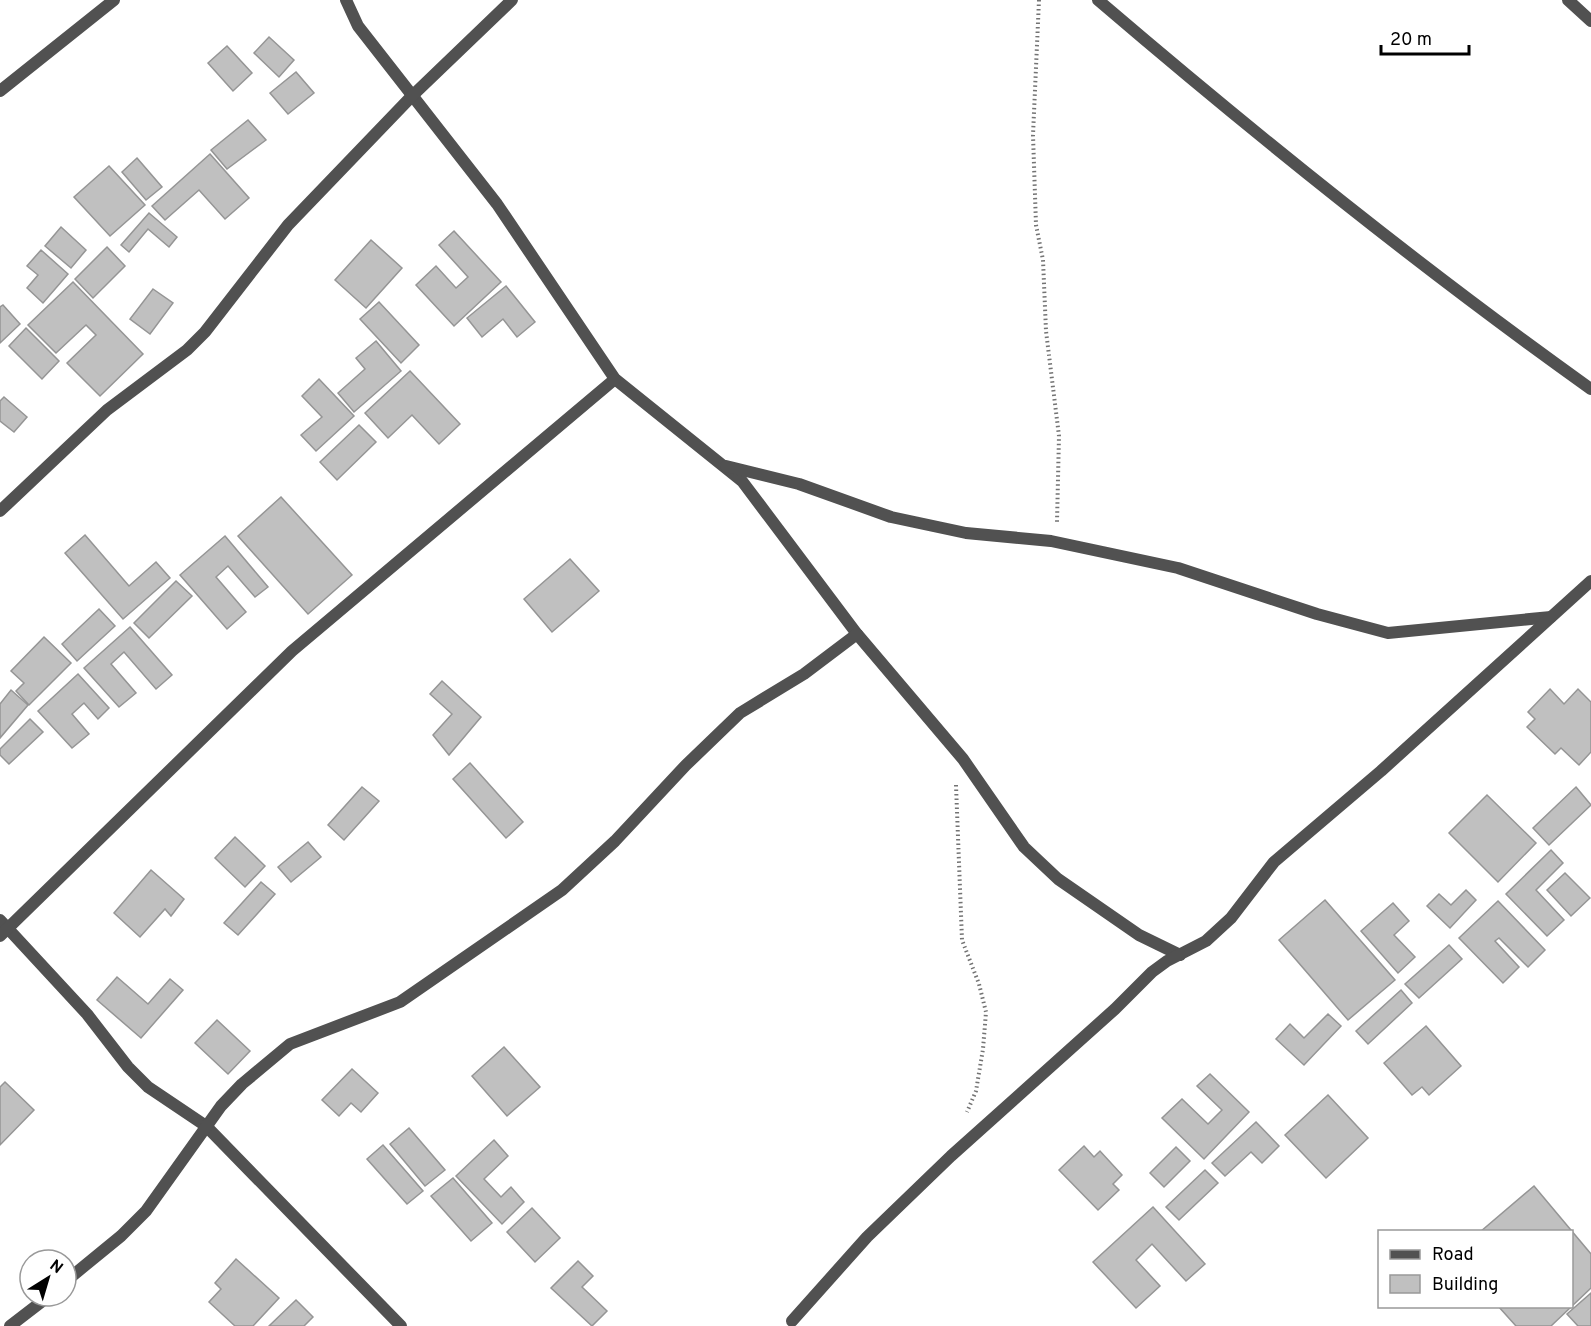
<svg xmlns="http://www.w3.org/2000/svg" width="1591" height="1326" viewBox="0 0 1591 1326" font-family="Overpass,sans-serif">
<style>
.building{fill:#c0c0c0;stroke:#959595;stroke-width:1.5}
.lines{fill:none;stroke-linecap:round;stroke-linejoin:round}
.path{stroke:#737373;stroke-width:4;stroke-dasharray:1.5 3;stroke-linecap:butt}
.street{stroke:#515151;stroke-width:12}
</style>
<rect width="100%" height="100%" fill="#fff"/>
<g class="building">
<polygon points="269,37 294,60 279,77 254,53"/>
<polygon points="227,46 252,73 233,91 208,63"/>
<polygon points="296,72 314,93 288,114 270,93"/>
<polygon points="248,120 266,140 227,169 211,150"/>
<polygon points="210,154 249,198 225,219 199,190 165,220 152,206"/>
<polygon points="137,158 162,187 146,200 122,172"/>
<polygon points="109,166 145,205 110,236 74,197"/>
<polygon points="149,213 177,237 169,247 148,229 129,252 121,245"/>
<polygon points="61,227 86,250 71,268 45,246"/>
<polygon points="454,231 501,282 454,326 416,285 436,266 456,288 468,277 439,245"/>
<polygon points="371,240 402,268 366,308 335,280"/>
<polygon points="107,247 125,266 93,298 75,279"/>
<polygon points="41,250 68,274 43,303 27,288 38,275 27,266"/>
<polygon points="73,282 143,354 100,396 67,363 96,335 86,325 56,353 28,325"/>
<polygon points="506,286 535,322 517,337 503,319 482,337 467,318"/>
<polygon points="153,289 173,303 150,334 130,319"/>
<polygon points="379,302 419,345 401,363 360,319"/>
<polygon points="3,305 20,324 0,343 0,307"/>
<polygon points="26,328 59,361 42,379 9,346"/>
<polygon points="376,341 401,371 354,412 338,393 365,369 356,358"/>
<polygon points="410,371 460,424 439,444 412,415 388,438 365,413"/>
<polygon points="319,379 354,416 316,451 301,435 322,417 302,396"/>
<polygon points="4,397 27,417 14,432 0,421 0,401"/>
<polygon points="359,425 376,442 337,480 320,462"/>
<polygon points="281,497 352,575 308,614 238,536"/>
<polygon points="85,535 129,586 156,562 170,578 123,619 65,553"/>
<polygon points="225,536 268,587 255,597 228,566 216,577 246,612 227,629 180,575"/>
<polygon points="570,559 599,591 552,632 524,599"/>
<polygon points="176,581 192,596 149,638 134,623"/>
<polygon points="99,609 115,626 77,661 62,644"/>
<polygon points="130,627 172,675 156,689 124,652 111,664 136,693 119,707 84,668"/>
<polygon points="44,637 71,663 29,705 16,691 24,683 11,671"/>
<polygon points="78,674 109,708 98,719 84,703 72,714 89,734 72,748 38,711"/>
<polygon points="442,681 481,717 449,755 433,735 452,714 430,694"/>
<polygon points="1550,689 1564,704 1578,689 1591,702 1591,752 1579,765 1561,748 1555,754 1527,727 1535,719 1528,712"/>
<polygon points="11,690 28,705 0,738 0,704"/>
<polygon points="30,719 43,732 9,764 0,755 0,749"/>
<polygon points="470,763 523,822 506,838 453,779"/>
<polygon points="362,787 379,801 344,840 328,825"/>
<polygon points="1576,787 1591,805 1549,845 1533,828"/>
<polygon points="1487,795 1536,843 1498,882 1449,833"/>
<polygon points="235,837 265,866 245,887 215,858"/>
<polygon points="308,842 321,857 291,882 278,867"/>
<polygon points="1551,850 1563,863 1536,890 1564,920 1547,936 1506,894"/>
<polygon points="151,870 184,899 171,916 165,909 140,937 114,913"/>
<polygon points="1565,873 1590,898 1571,916 1547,890"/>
<polygon points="261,882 275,894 238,935 224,923"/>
<polygon points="1466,890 1476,900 1450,928 1427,906 1439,894 1451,905"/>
<polygon points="1325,900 1395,980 1348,1020 1279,940"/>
<polygon points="1498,901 1545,950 1528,967 1499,938 1495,941 1519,967 1503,983 1459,938"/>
<polygon points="1393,903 1409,921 1394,935 1415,957 1398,973 1361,931"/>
<polygon points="1449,945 1462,959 1419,998 1405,984"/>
<polygon points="117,977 148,1004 170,979 183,990 141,1038 97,1000"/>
<polygon points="1401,990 1412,1003 1368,1044 1356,1031"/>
<polygon points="1328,1014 1341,1026 1304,1065 1276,1039 1290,1024 1304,1038"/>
<polygon points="217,1020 250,1051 228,1074 195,1043"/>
<polygon points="1426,1026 1461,1066 1429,1095 1422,1087 1412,1095 1384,1063"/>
<polygon points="504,1047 540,1087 507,1116 472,1076"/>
<polygon points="352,1069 378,1093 361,1112 351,1103 339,1116 322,1100"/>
<polygon points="1210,1074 1249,1112 1204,1159 1162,1118 1182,1099 1208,1124 1222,1110 1197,1086"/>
<polygon points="5,1082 34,1110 0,1145 0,1087"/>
<polygon points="1328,1095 1368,1138 1326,1178 1285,1135"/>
<polygon points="1256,1122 1279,1146 1262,1163 1251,1152 1225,1176 1212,1163"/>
<polygon points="409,1128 445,1170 425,1186 390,1144"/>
<polygon points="494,1140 508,1156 484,1179 501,1197 511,1187 524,1202 502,1224 456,1176"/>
<polygon points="383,1145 423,1191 407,1204 367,1159"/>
<polygon points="1084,1146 1094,1157 1100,1151 1122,1175 1113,1184 1119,1190 1098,1210 1059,1170"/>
<polygon points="1176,1147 1190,1161 1164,1187 1150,1173"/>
<polygon points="1205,1170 1218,1183 1179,1220 1166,1207"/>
<polygon points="453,1178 492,1223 471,1241 431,1196"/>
<polygon points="1534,1186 1591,1254 1591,1288 1551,1326 1516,1326 1498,1306 1572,1306 1572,1232 1480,1232"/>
<polygon points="1153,1207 1205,1264 1186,1281 1152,1244 1136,1260 1160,1286 1136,1308 1093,1262"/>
<polygon points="532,1208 560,1238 535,1262 507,1232"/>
<polygon points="236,1259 279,1298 253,1326 235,1326 209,1302 221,1289 215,1283"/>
<polygon points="578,1261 593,1276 582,1287 607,1311 592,1326 551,1288"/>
<polygon points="1591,1293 1591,1326 1578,1326 1567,1314"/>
<polygon points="296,1300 313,1317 304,1326 269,1326"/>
</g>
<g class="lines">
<g class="path">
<polyline points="1039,0 1033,135 1036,225 1043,260 1046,331 1059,436 1057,522"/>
<polyline points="956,785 962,940 979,984 986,1012 983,1049 976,1091 967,1112"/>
</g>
<g class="street">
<polyline points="346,0 358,26 497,204 615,379 742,481 857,634 963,759 1024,847 1058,879 1139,935 1180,955"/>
<path d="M1098,0C1257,136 1421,268 1591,389"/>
<polyline points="1568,0 1591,21"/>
<polyline points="0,91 114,0"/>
<polyline points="726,466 799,484 891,517 966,533 1051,541 1178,568 1317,614 1388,633 1551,617"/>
<polyline points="0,511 107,410 187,350 205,332 288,225 411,97 512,0"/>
<polyline points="0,920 87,1014 128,1067 148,1087 206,1126 401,1326"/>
<polyline points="0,936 292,651 615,379"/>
<polyline points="66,1281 121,1236 146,1211 221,1106 242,1084 290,1044 400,1002 562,890 615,841 686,765 740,713 804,674 857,634"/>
<polyline points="792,1321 867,1237 951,1156 1115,1009 1152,972 1167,961 1206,941 1231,918 1274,862 1381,771 1591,581"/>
<polyline points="10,1326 49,1296"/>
</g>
</g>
<rect x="1378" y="1230" width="195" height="78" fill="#ffffff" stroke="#999999" stroke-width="1.5"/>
<rect x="1390" y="1250" width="30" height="9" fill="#515151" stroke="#999999" stroke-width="1.5"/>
<text x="1432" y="1260" font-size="18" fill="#000000">Road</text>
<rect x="1390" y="1275" width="30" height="18" fill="#c0c0c0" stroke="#999999" stroke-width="1.5"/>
<text x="1432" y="1290" font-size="18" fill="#000000">Building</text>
<g transform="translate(48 1278) rotate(37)"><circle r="28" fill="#ffffff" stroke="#999999" stroke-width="1.5"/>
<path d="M0-4.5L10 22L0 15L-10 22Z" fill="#000000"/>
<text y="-9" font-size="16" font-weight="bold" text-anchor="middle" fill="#000000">N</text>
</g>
<path d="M1381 45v9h88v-9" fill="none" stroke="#000000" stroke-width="3"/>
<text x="1390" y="45" font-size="18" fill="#000000" stroke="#ffffff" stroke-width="4.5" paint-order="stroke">20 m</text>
</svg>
